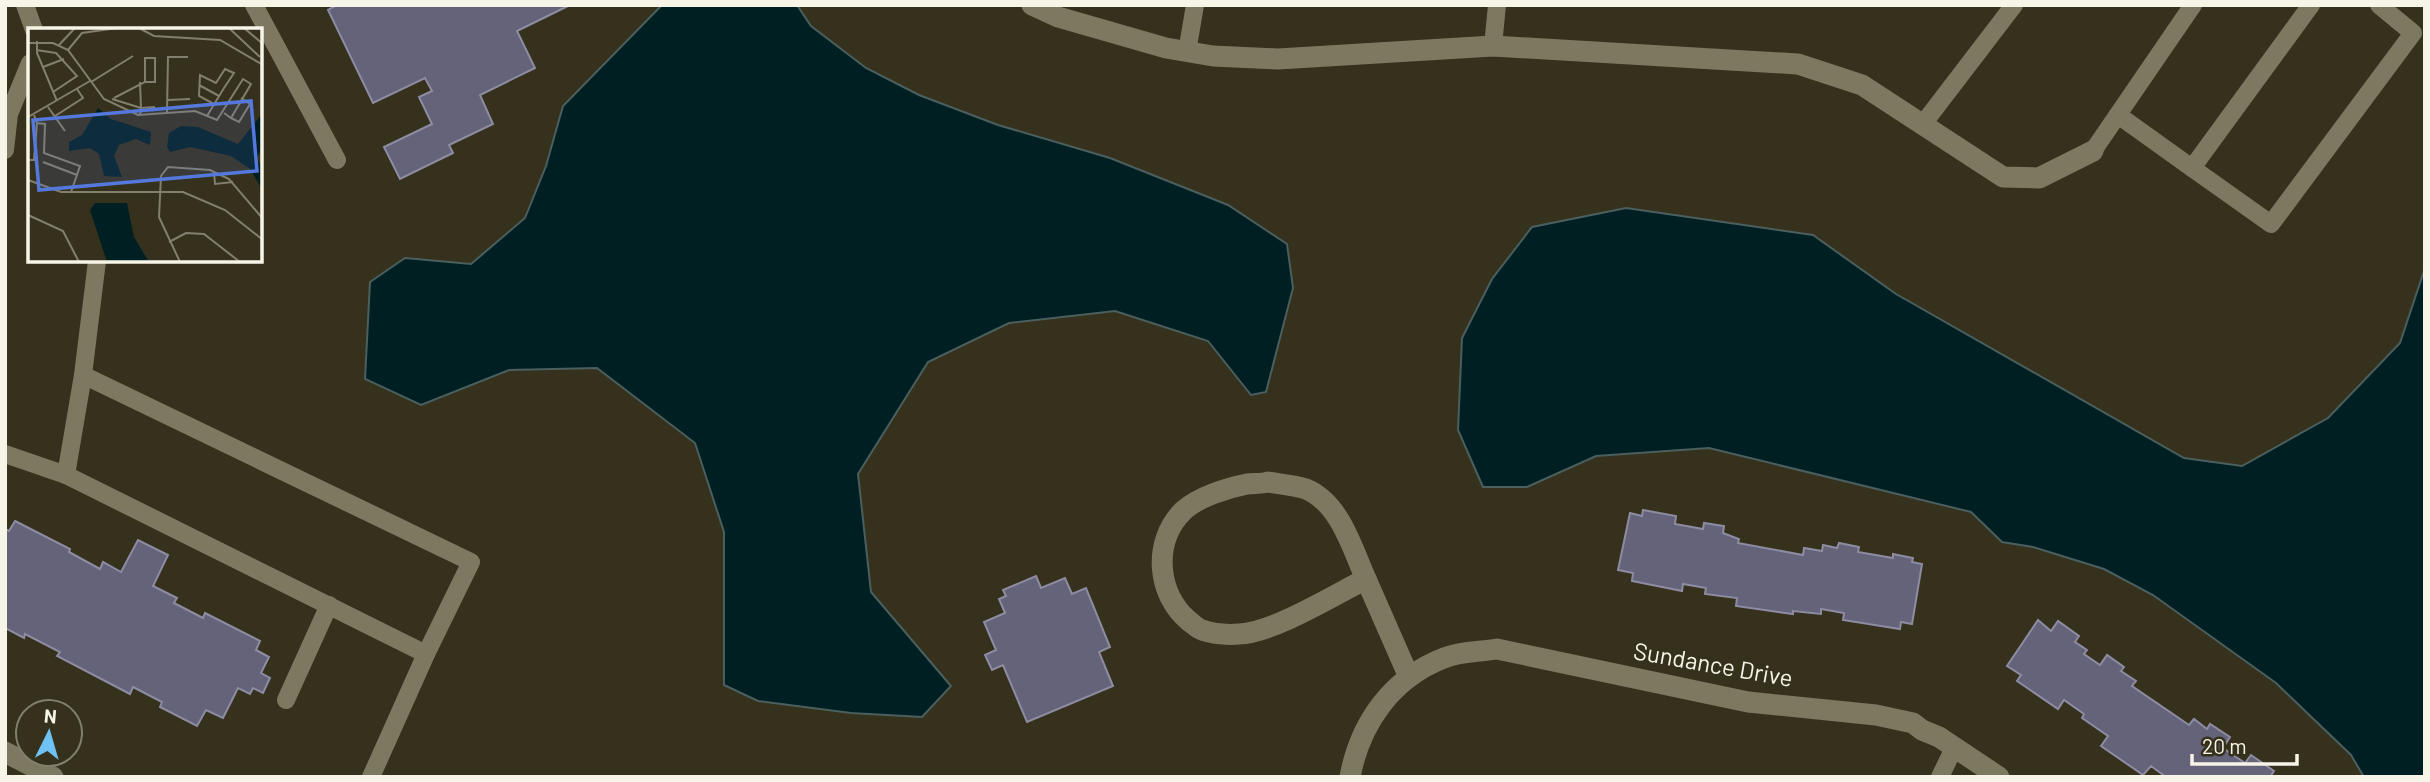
<svg xmlns="http://www.w3.org/2000/svg" width="2430" height="782" viewBox="0 0 2430 782" font-family="Barlow,sans-serif">
<style>
.water{fill:#001f23;stroke:#4a5f5e;stroke-width:2}
.building{fill:#646379;stroke:#8d8ca3;stroke-width:2}
.lines{fill:none;stroke-linecap:round;stroke-linejoin:round}
.lane{stroke:#7d7860;stroke-width:18}
.street{stroke:#7d7860;stroke-width:21}
.secondary{stroke:#7d7860;stroke-width:21}
.labels{text-anchor:middle;stroke-width:5;stroke-linejoin:round;paint-order:stroke}
.street-label{font-size:24px;fill:#f7f5e8;stroke:#36311c}
.inset-road{fill:none;stroke:#837f6e;stroke-width:2}
.view{fill:#5478dc;fill-opacity:0.15;stroke:#5478dc;stroke-width:3.5}
.inset-edge{fill:none;stroke:#f7f5e8;stroke-width:3.5}
</style>
<rect width="100%" height="100%" fill="#36311c"/>
<g class="water">
<polygon points="662,5 797,5 811,26 866,68 919,95 998,125 1110,158 1228,205 1287,244 1293,288 1266,392 1251,395 1208,341 1115,311 1009,323 928,362 858,474 871,592 951,686 922,717 851,713 758,701 724,685 724,532 695,443 597,368 509,370 421,405 365,379 370,282 405,258 471,264 525,218 546,166 563,106"/>
<polygon points="1626,208 1813,235 1896,294 2184,458 2242,466 2328,418 2400,343 2425,268 2425,777 2364,777 2351,755 2276,683 2153,595 2104,569 2033,547 2002,542 1971,512 1709,448 1596,456 1527,487 1483,487 1458,430 1462,338 1492,279 1532,227"/>
</g>
<g class="building">
<polygon points="337,5 570,5 517,31 535,68 480,95 493,124 449,145 453,153 400,179 384,147 432,124 419,97 432,91 425,78 373,103 328,10"/>
<polygon points="1643,510 1676,516 1675,524 1703,529 1704,523 1724,526 1723,533 1739,539 1738,543 1803,555 1804,548 1822,551 1823,545 1837,548 1839,543 1859,547 1858,552 1893,558 1893,554 1913,558 1912,562 1922,564 1912,624 1901,622 1900,629 1843,620 1844,613 1821,609 1821,614 1793,611 1793,614 1736,606 1737,598 1705,594 1706,588 1683,584 1682,591 1632,581 1633,573 1618,570 1630,513 1642,516"/>
<polygon points="15,521 70,549 69,552 100,569 103,562 121,572 138,540 168,555 153,586 177,598 174,603 203,618 205,613 260,641 256,650 269,657 261,673 270,678 263,693 253,688 250,694 238,688 223,718 206,710 197,726 160,707 162,702 133,687 130,694 57,656 60,652 25,634 24,638 5,628 5,529 9,531"/>
<polygon points="1036,576 1041,588 1065,578 1072,594 1086,588 1110,647 1099,652 1113,686 1027,722 1003,665 992,670 985,655 996,650 984,622 1005,613 999,599 1006,596 1003,590"/>
<polygon points="2038,620 2051,631 2058,621 2079,636 2075,642 2087,650 2084,654 2100,665 2107,655 2124,667 2121,671 2136,681 2132,686 2189,725 2194,719 2207,729 2210,724 2230,737 2223,748 2245,763 2251,755 2274,771 2270,777 2166,777 2151,766 2143,775 2101,746 2108,736 2082,718 2084,714 2064,700 2058,709 2017,681 2021,675 2007,666"/>
</g>
<g class="lines">
<g class="lane">
<polyline points="25,5 34,30"/>
<polyline points="254,5 337,160"/>
<polyline points="1493,46 1497,5"/>
<polyline points="1187,52 1195,5"/>
<polyline points="2118,115 2192,168 2311,5"/>
<polyline points="1923,124 2014,5"/>
<polyline points="5,150 9,114 30,63"/>
<polyline points="2093,151 2193,5"/>
<polyline points="2192,168 2271,224 2413,33 2379,5"/>
<polyline points="97,261 83,375 471,562 426,654 371,777"/>
<polyline points="5,454 66,475 83,375"/>
<polyline points="66,475 426,654"/>
<polyline points="286,700 329,605"/>
<polyline points="1940,777 1954,748"/>
</g>
<g class="street">
<polyline points="1032,5 1058,17 1166,48 1213,56 1278,59 1493,46 1798,64 1862,85 2003,177 2039,178 2093,151"/>
<path d="M1268,482C1280,484 1294,485 1306,489C1340,503 1352,548 1366,579C1334,595 1273,633 1239,634C1227,635 1214,634 1202,630C1198,629 1193,624 1189,621C1157,595 1152,542 1183,511C1198,497 1227,488 1247,484C1254,483 1261,484 1268,482Z"/>
<polyline points="1366,579 1409,677"/>
<path d="M1350,777C1360,723 1392,678 1444,658C1461,651 1479,652 1497,649L1748,702L1876,715L1913,723L1922,730L1939,737L1999,777"/>
</g>
<polyline class="secondary" points="5,752 53,777"/>
</g>
<g class="labels">
<g class="street-label">
<text transform="translate(1713 665) rotate(10)" y="8">Sundance Drive</text>
</g>
</g>
<g transform="translate(28 28)">
<rect width="234" height="234" fill="#36311c"/>
<path d="M70,80L83,91L123,104L122,117L108,111L91,117L86,128L94,149L76,148L71,126L62,120L41,123V114L54,107ZM234,86V119L229,130L234,142V161L222,141L203,128L162,119L142,124L139,119L141,105L153,98L170,99L210,116ZM67,175H99L106,209L121,234H79L62,182Z" fill="#001f23"/>
<path class="inset-road" d="M111,0L126,8L192,12L235,37M201,0L232,29M216,0L235,16M9,13V25L29,73M0,15H25L40,22L76,71L110,87L167,83L189,92L215,51L223,56L203,90L196,85M31,17L47,0M8,22L28,25L49,48L25,64M40,22L54,5L89,0M15,39L36,31M63,54L105,28M112,54L113,80L127,79M171,57L191,68M86,70L117,54V30H127V54H117M84,71L113,80L112,87M140,72L162,71M20,79L37,103M139,84L140,29H160M6,87L9,95L17,96L16,125L52,138L43,164M27,88L55,70L49,61M179,88L196,60L206,45L197,41L188,55L172,47L171,68L186,76M0,89L62,53M203,90L211,94L222,76L213,70M0,132H6L9,95M15,134L49,147M186,144L187,156L205,154M0,152L33,164H155L197,182L235,212M0,187L35,203L51,234M141,214L158,205L176,206L212,234M152,234L131,189L133,148L140,139L182,142L201,151L235,191"/>
<path class="view" d="M223,73L229,143L11,162L5,92Z"/>
<rect width="234" height="234" class="inset-edge"/>
</g>
<rect width="2430" height="782" fill="none" stroke="#f7f5e8" stroke-width="14"/>
<g transform="translate(49 733) rotate(5)"><circle r="33" fill="#36311c" stroke="#837f6e" stroke-width="2"/>
<path d="M0-5L12 26L0 18L-12 26Z" fill="#6fc2f4"/>
<text y="-10" font-size="19" font-weight="bold" text-anchor="middle" fill="#f7f5e8">N</text>
</g>
<path d="M2192 754v10h105v-10" fill="none" stroke="#f7f5e8" stroke-width="3.5"/>
<text x="2202" y="754" font-size="21" fill="#f7f5e8" stroke="#36311c" stroke-width="5" paint-order="stroke">20 m</text>
</svg>
